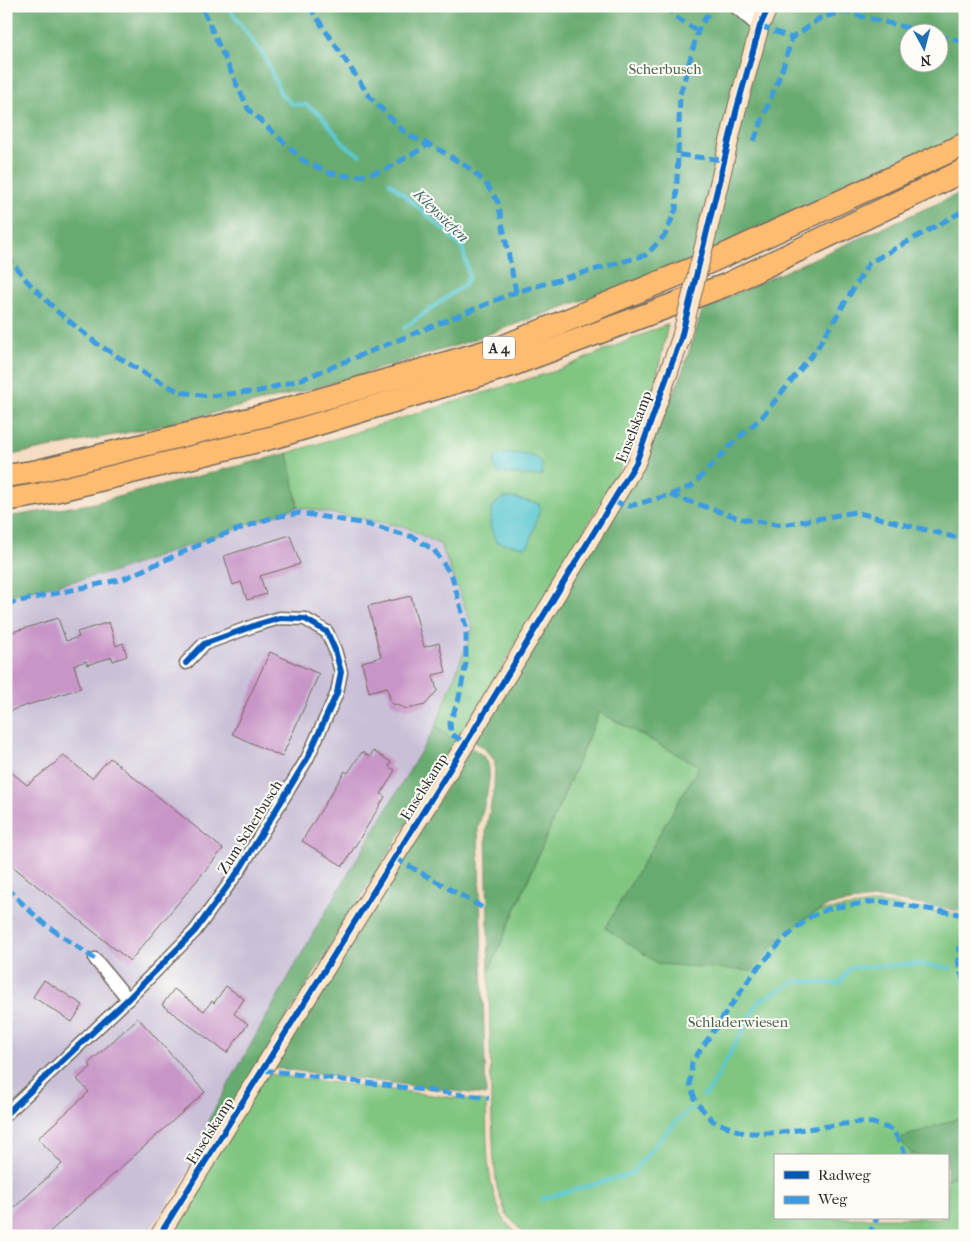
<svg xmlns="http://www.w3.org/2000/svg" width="971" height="1242" viewBox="0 0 971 1242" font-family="'IM FELL French Canon',serif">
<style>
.industrial{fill:#c9bfd7}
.green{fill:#80c681;stroke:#567856;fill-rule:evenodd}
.forest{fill:#68ab6f;stroke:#4a6b4d;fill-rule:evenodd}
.water{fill:#5bc8d0;stroke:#437a7e}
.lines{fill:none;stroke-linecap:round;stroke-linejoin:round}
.stream{stroke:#5bc8d0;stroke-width:4}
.building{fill:#c895c7}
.minor-casing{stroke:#726960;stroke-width:15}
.tertiary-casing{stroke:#726960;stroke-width:18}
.secondary-casing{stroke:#726960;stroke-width:20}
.motorway-casing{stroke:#726960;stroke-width:25}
.minor{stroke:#fff;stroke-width:12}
.tertiary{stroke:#fff;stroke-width:15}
.secondary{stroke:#ffe4c6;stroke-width:18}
.motorway{stroke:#febc70;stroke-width:22}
.secondary-bridge-casing{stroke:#726960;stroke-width:20;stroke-linecap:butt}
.secondary-bridge{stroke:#ffe4c6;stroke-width:18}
.quiet{stroke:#3d9ce1;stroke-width:5;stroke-dasharray:10 5;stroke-linecap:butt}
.cycleway-casing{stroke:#fdfcf7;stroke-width:9}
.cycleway{stroke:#0057b8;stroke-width:6}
.labels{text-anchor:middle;stroke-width:4;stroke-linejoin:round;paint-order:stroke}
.shield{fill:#fdfcf7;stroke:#6a6a68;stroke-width:1}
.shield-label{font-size:14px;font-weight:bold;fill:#2b2b2b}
.park-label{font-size:15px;fill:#496149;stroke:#fdfcf7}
.street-label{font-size:15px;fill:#2b2b2b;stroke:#fdfcf7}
.water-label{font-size:16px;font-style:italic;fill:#3c6265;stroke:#fdfcf7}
</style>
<rect width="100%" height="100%" fill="#fdfcf7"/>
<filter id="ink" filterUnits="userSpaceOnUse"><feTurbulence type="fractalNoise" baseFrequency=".02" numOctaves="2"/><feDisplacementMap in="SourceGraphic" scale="10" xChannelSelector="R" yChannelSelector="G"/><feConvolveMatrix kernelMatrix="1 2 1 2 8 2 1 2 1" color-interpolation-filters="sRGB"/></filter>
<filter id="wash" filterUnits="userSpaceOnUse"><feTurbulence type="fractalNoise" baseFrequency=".0096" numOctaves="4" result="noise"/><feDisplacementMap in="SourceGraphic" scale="20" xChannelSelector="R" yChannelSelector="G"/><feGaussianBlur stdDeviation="1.12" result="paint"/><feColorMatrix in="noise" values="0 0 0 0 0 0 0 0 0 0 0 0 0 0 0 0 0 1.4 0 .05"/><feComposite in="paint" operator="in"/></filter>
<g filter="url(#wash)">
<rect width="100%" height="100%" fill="#f5ddc3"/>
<polygon class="industrial" points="298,507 406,527 441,545 474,628 436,726 208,1122 217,1131 146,1236 6,1236 6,596 114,572"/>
<g class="green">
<polygon points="668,324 656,380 623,465 457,742 436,726 473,628 441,545 406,527 298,507 288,453 555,371"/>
<path d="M599,712L699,766L693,777L714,763L822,911L878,903L965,915V1236H526L506,1214L497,1187L494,1160L491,1096L489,972ZM775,1156H947V1218H775Z"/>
<path d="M266,1074L486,1102C487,1139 485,1181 502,1216C505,1223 514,1230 519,1236H166Z"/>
</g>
<g class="forest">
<path d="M6,6H965V135L711,254L458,345L312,389L156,427L6,456ZM908,32H938V62H908Z"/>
<polygon points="965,191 965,912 879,898 830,905 811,915 782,936 752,971 659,964 605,928 699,766 599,712 489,972 486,831 494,787 495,761 483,747 473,741 639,463 680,379 703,308"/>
<polygon points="288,453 298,507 114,572 6,596 6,517 90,504"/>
<polygon points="436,726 457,742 217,1131 207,1123 315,930"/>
<path d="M471,748C477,751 486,756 488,764C493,779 482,813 478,828L486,1095L273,1068Z"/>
<path d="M965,1116V1171L947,1180V1156C923,1156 912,1162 900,1138Z"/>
</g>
<g class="water">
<path d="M511,453C527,455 546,454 542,475L539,476L498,473C493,466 492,463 497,455Z"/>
<polygon points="503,498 513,498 539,504 540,509 529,545 524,547 496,542 490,525 493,506"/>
</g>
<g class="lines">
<g class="stream">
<polyline points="227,6 265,57 281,94 292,104 306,105 320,114 345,145 360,155"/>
<polyline points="389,182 443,229 463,249 469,277 464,285 404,328"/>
<polyline points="703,1096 710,1090 759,1001 797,981 839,984 850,968 916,964 951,968"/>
<polyline points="542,1199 631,1174 668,1130 690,1109"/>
</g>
</g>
<g id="blocks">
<g class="building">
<polygon points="290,535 300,564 260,576 266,594 247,600 241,582 233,585 224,556"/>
<polygon points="411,596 424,647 439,643 446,672 433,675 437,691 425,705 407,709 391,703 387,687 369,692 362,662 381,657 368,606"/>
<polygon points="58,618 66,641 79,637 77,632 109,622 116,646 123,643 127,656 113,661 112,657 87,665 86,661 74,665 81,688 6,712 6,634"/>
<polygon points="270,652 319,674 282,757 232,734"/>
<polygon points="373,751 391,762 389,767 395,770 381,794 385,797 343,866 302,841 345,771 348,773 362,752 370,757"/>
<polygon points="64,756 92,778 110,758 223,849 130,961 6,861 6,768 27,785"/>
<polygon points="44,980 83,1005 72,1022 33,997"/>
<polygon points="226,986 244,999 234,1014 248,1024 227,1053 162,1005 174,989 204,1011 212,1001 214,1003"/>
<polygon points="138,1018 205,1092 45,1236 6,1236 6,1215 62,1164 38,1138 89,1092 77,1079 91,1067 89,1063"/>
</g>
</g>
</g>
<g filter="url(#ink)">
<use href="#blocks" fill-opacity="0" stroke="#726960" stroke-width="1"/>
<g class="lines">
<defs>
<g id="minor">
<polyline points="95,959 128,999"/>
<polyline points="6,1114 128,999 195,931 240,869 307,759 337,693 341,672 335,650 327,632 305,619 280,618 256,625 204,644 186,663"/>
</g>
<polyline id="tertiary" points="737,6 760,26"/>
<g id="secondary">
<polyline points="708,230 737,108 760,26 769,6"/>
<polyline points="159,1236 466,743 636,463 681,338"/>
</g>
<g id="motorway">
<polyline points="6,476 38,471 270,414 502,347 714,260 965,144"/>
<polyline points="6,500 42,494 278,436 509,366 726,285 965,170"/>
</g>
</defs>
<use href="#minor" class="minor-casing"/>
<use href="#tertiary" class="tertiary-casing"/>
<use href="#secondary" class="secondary-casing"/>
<use href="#motorway" class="motorway-casing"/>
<use href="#minor" class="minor"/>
<use href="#tertiary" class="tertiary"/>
<use href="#secondary" class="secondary"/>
<use href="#motorway" class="motorway"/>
<defs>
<polyline id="secondary-bridge" points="681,338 708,230"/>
</defs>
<use href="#secondary-bridge" class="secondary-bridge-casing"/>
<use href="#secondary-bridge" class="secondary-bridge"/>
<g class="quiet">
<polyline points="309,6 370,97 400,128 410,136 440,150 469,168 485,182 498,202 516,292"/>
<polyline points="666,6 678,19 698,31"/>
<polyline points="203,10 248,109 304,161 330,173 354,177 383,171 428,145"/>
<polyline points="760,26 792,38 820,18 844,12 925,32"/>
<polyline points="938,36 965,42"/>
<polyline points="754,141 782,70 792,38"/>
<polyline points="679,155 724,160"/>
<polyline points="6,255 27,281 58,312 96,343 147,375 180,392 208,396 260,391 305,378 516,292 646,255 665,235 676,209 680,95 698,31 712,6"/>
<polyline points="670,495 742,519 783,525 855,512 954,537 965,536"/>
<polyline points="613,502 630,506 670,495 692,486 734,442 762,417 816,350 869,263 965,210"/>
<polyline points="6,604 123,579 219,536 274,517 300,513 366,524 413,537 434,550 452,576 466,627 466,663 459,698 450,722 451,734 466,743"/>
<polyline points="395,858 485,909"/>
<polyline points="6,888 43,923 95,959"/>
<path d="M965,928C959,951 954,961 965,983"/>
<polyline points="263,1070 489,1098"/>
<polyline points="904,1156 904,1150 893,1130 873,1123 860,1122 775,1133 744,1133 713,1121 696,1102 690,1084 692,1062 755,971 785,938 810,917 831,908 878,901 965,915"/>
<polyline points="868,1236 877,1218"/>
</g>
<defs>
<g id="cycleway">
<polyline points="6,1114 128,999 195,931 240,869 307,759 337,693 341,672 335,650 327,632 305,619 280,618 256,625 204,644 186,663"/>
<polyline points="159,1236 466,743 636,463 681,338 737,108 760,26 769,6"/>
</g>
</defs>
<use href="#cycleway" class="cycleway-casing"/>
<use href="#cycleway" class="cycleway"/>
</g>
</g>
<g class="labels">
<rect class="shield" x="483" y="336.5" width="32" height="23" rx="4"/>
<g class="shield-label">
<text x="499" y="353">A 4</text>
</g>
<g class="park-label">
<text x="665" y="74">Scherbusch</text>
<text x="738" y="1027">Schladerwiesen</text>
</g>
<g class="street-label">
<text transform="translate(634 427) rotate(-69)" y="5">Enselskamp</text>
<text transform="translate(424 787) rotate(-58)" y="5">Enselskamp</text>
<text transform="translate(250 827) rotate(-58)" y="5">Zum Scherbusch</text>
<text transform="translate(210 1131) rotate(-58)" y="5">Enselskamp</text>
</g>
<g class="water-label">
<text transform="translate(442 215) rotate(44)" y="6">Kleyssiefen</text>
</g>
</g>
<rect width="971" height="1242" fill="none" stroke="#fdfcf7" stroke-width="25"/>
<rect x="774" y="1154" width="175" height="65" fill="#fdfcf7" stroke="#a9a8a5"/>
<rect x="784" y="1171" width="25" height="8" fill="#0057b8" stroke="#a9a8a5"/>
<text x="818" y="1180" font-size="15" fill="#2b2b2b">Radweg</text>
<rect x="784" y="1196" width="25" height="8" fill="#3d9ce1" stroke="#a9a8a5"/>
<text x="818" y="1204" font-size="15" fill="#2b2b2b">Weg</text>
<g transform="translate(924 48) rotate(173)"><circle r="24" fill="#fdfcf7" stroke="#a9a8a5"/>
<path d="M0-4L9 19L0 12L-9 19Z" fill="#1f6fb2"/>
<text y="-8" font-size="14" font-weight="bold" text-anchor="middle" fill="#2b2b2b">N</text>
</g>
</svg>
